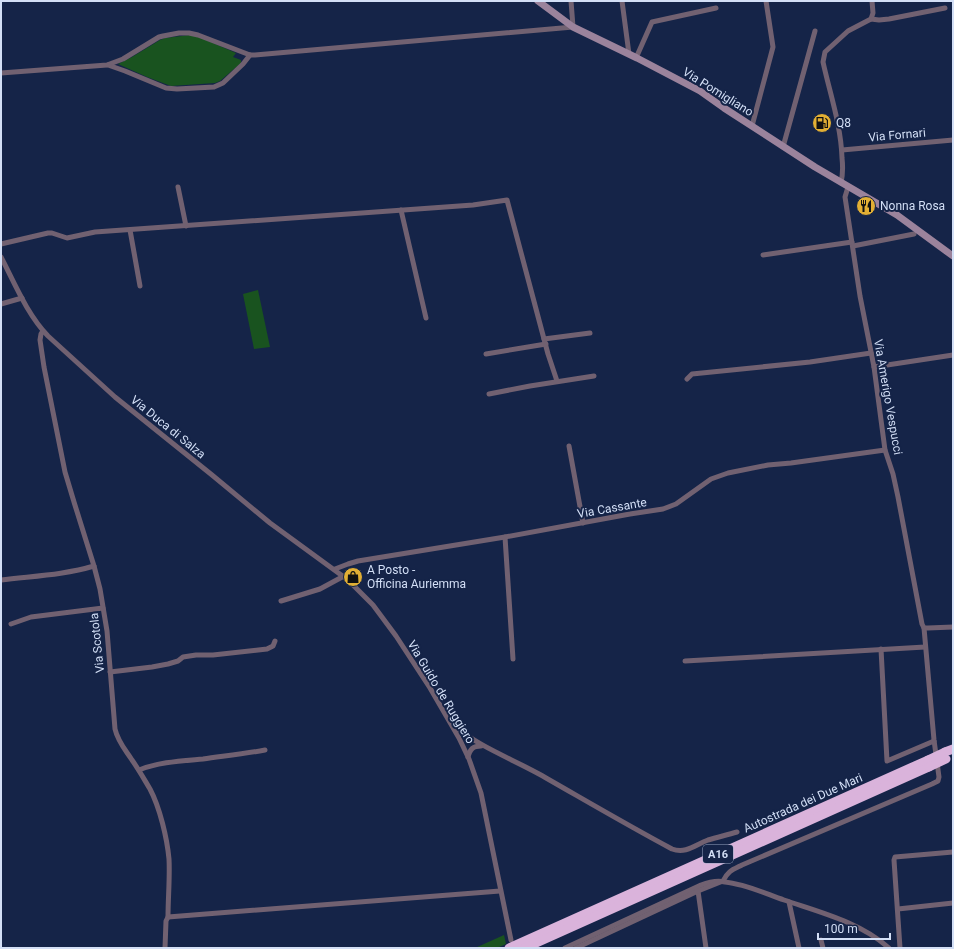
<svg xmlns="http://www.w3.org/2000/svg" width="954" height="949" viewBox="0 0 954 949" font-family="Roboto,sans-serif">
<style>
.green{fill:#19531f}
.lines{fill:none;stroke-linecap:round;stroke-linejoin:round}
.street{stroke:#716171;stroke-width:5}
.secondary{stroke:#9b839c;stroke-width:7}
.highway{stroke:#dab3db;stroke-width:9}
.highway-bridge{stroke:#dab3db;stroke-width:9}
.labels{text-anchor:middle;stroke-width:4;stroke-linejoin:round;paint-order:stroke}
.shield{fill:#152448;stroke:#9aa7c2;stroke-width:1}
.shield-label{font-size:11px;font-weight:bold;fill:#d3dff6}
.street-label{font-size:12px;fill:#d3dff6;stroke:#152448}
.poi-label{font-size:12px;fill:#d3dff6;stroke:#152448;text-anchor:start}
</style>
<rect width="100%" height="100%" fill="#152448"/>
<g class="green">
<polygon points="190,35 197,36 236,53 233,57 241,60 241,63 220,81 215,83 171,86 147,77 118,64 132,57 160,40 165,38"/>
<polygon points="258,290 270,347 254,349 243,294"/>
<polygon points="504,935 506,944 497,948 475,948"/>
</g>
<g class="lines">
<g class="street">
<polyline points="622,1 629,54"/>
<polyline points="871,19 879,20 889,19 945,8"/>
<polyline points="636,58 652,22 716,8"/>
<polyline points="108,65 125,71 166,88 177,89 214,87 223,83 243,64 250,55"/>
<polyline points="1,73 107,65 123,59 159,37 163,36 179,33 189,33 198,35 250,55 255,55 573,27 571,1"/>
<polyline points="752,126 773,47 766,1"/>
<polyline points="783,147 815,31"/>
<polyline points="842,150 953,140"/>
<path d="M841,183C843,174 843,167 842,158C841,125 830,94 823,62L825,52L848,31L871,19L873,13L872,1"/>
<polyline points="178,187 186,226"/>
<polyline points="848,187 845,197 860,296 874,367 885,450 893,474 898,497 922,624 924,628 928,628 953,627"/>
<polyline points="401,210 426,318"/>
<polyline points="130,230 140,286"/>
<polyline points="1,244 48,233 52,233 67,238 95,232 473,205 507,200 548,354 557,381"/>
<polyline points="853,246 914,234"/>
<polyline points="763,255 852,242"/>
<path d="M1,257C15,284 27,314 48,336L115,397L212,475L270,523L348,580L373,605L396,636L430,688L459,738L469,759L481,793L511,940"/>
<polyline points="1,304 22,298"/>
<path d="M43,331L41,334L40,340L44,367L65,472L74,502L94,566L100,589L107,631L115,729C118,742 125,749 132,760C139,770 144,779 150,789C160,808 167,838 169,859C170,878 168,898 168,917L166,921L165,948"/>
<polyline points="544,339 590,333"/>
<polyline points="486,354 546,344"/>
<polyline points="874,367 953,355"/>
<polyline points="687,379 692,374 810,362 871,353"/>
<polyline points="489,394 530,386 594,376"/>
<polyline points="569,446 583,523"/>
<polyline points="505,537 513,659"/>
<polyline points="335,569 348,564 358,561 505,537 630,514 663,509 676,504 711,479 728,473 768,465 791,463 885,450"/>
<path d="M1,580C32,576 64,575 94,566"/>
<polyline points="281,601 320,589 344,576"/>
<polyline points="11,624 31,617 103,608"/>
<polyline points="881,649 887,761 934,741"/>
<polyline points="685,661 925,647"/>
<polyline points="110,672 152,667 168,664 178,661 183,657 196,655 213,655 267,649 273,646 275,641"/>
<path d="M454,726C480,747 510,758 539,774C583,799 627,825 672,849C686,854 695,845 708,840C718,837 727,835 737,832"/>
<path d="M468,757C470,749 473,746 481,746"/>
<path d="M139,770C159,762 181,761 203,759C224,756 244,754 265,750"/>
<polyline points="698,891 706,948"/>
<polyline points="789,902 799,948"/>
<polyline points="898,909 953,903"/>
<polyline points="168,917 500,891"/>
<polyline points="821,940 823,948"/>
<path d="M565,948L701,885C709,882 716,880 725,882C745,884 764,893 784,900C819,912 860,922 889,948"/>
<path d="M576,948L698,891L723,881C728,871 732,870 742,865L932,784L938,781L939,777L934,740L924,628"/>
<polyline points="900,948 894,860 895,857 953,852"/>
</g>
<polyline class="secondary" points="538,1 573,27 637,58 700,91 724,108 815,167 897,215 953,256"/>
<g class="highway">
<polyline points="945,752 953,749"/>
<polyline points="509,948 928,760"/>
<polyline points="525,948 929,767"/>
</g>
<g class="highway-bridge">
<polyline points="928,760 945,752"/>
<polyline points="929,767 946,759"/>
</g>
</g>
<defs>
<symbol id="fuel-disc" viewBox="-11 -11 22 22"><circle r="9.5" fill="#e2af34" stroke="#152448"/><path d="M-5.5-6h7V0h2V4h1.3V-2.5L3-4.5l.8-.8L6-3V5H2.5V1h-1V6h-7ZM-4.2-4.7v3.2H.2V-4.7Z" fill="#111"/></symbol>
<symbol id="restaurant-disc" viewBox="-11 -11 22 22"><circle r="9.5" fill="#e2af34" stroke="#152448"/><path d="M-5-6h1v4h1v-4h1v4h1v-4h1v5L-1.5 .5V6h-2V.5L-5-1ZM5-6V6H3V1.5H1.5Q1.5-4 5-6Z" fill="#111"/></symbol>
<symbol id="shop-disc" viewBox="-11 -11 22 22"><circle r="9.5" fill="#e2af34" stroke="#152448"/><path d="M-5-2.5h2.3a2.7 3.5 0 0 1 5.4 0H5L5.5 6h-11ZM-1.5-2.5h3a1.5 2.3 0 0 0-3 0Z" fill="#111"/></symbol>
</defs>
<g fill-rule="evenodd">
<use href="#fuel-disc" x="811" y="112" width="22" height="22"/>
<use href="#restaurant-disc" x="855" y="195" width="22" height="22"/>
<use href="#shop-disc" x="342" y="566" width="22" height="22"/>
</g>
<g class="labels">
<rect class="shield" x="703" y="845" width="30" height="18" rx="3"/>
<g class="shield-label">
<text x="718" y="858">A16</text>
</g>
<g class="street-label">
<text transform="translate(718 92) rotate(32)" y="4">Via Pomigliano</text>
<text transform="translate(897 135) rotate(-5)" y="4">Via Fornari</text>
<text transform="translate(888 397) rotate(80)" y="4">Via Amerigo Vespucci</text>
<text transform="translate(168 427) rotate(39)" y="4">Via Duca di Salza</text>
<text transform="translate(612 508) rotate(-10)" y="4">Via Cassante</text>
<text transform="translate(97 643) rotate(-96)" y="4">Via Scotola</text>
<text transform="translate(441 692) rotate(59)" y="4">Via Guido de Ruggiero</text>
<text transform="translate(803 803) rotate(-24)" y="4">Autostrada dei Due Mari</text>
</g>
<g class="poi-label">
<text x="836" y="127">Q8</text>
<text x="880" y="210">Nonna Rosa</text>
<text x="367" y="574">A Posto -<tspan x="367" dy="14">Officina Auriemma</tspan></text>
</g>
</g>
<rect width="954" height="949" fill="none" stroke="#d3dff6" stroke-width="4"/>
<path d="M818 933v6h72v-6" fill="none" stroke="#d3dff6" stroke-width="2"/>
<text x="824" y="933" font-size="12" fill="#d3dff6" stroke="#152448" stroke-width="3" paint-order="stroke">100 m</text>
</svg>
